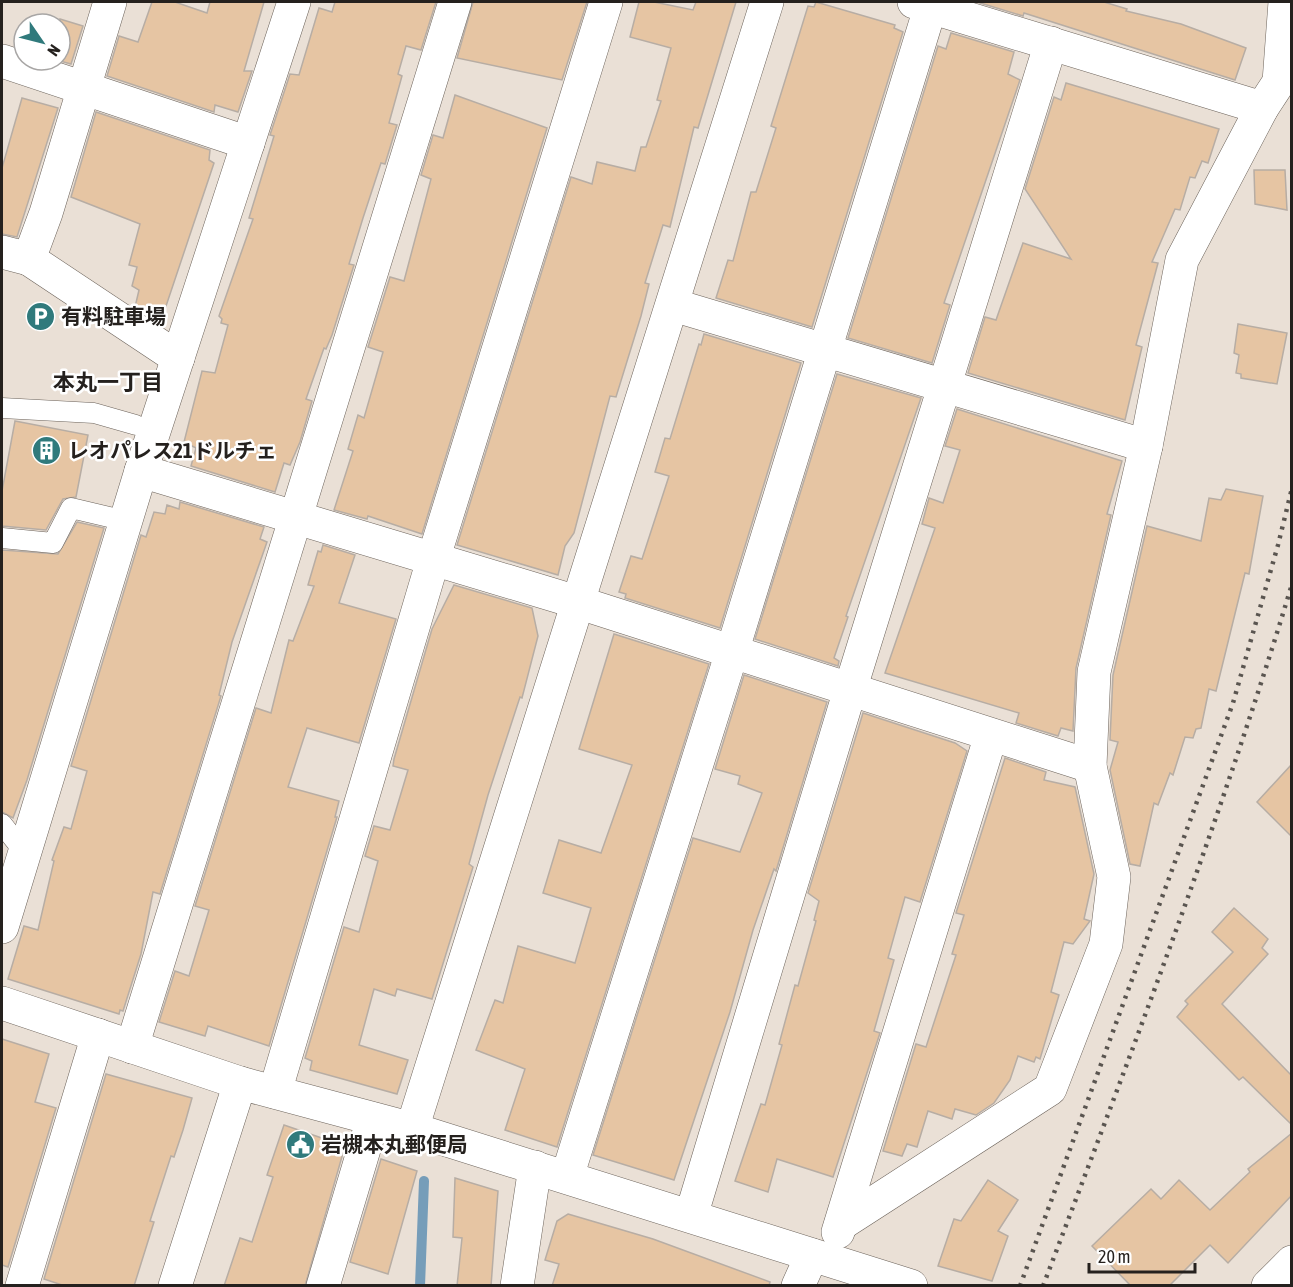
<svg xmlns="http://www.w3.org/2000/svg" width="1293" height="1287" viewBox="0 0 1293 1287" font-family="'Asap Condensed','Noto Sans JP',sans-serif">
<style>
.lines{fill:none;stroke-linecap:round;stroke-linejoin:round}
.stream{stroke:#769db9;stroke-width:10}
.building{fill:#e6c5a3;stroke:#b7ada4;stroke-width:1.5}
.service-casing{stroke:#6c635b;stroke-width:21}
.minor-casing{stroke:#6c635b;stroke-width:34}
.tertiary-casing{stroke:#6c635b;stroke-width:34}
.service{stroke:#fff;stroke-width:20}
.minor{stroke:#fff;stroke-width:33}
.tertiary{stroke:#fff;stroke-width:33}
.rail{stroke:#5a5550;stroke-width:4.5;stroke-dasharray:3 6;stroke-linecap:butt}
.labels{text-anchor:middle;stroke-width:5;stroke-linejoin:round;paint-order:stroke}
.poi-label{font-size:21px;font-weight:bold;fill:#25211e;stroke:#fff;text-anchor:start}
.neighbourhood-label{font-size:22px;font-weight:bold;fill:#25211e;stroke:#fff}
</style>
<rect width="100%" height="100%" fill="#eae0d6"/>
<g class="lines">
<polyline class="stream" points="420,1286 424,1181"/>
</g>
<g class="building">
<polygon points="152,2 175,2 207,13 210,2 264,2 244,71 252,71 238,112 215,105 214,112 107,76 119,36 138,42"/>
<polygon points="335,2 436,2 421,50 406,46 398,74 402,76 389,123 397,125 385,164 381,163 363,218 349,264 354,265 332,335 326,349 324,348 306,399 312,401 300,442 290,465 284,463 275,492 191,466 196,448 184,442 202,371 215,373 228,325 221,323 222,319 219,316 253,219 249,218 274,136 270,135 290,74 299,75 319,8 332,12"/>
<polygon points="473,2 587,2 562,80 457,58"/>
<polygon points="639,2 654,2 693,10 696,2 736,2 698,128 694,127 670,227 663,225 645,283 649,284 641,316 616,397 610,396 574,533 565,546 558,575 457,545 571,177 592,184 597,162 635,171 641,147 646,147 661,101 657,100 671,48 630,37"/>
<polygon points="816,2 895,25 894,28 903,32 812,327 716,298 728,260 733,261 751,192 756,192 776,128 771,126 808,6 814,7"/>
<polygon points="977,2 1104,2 1127,9 1126,11 1181,24 1246,48 1235,80 1024,13 1023,16"/>
<polygon points="60,19 83,26 71,64 60,61"/>
<polygon points="951,33 1014,52 1008,74 1020,80 944,303 950,305 932,363 848,338 938,46 946,49"/>
<polygon points="1066,83 1219,129 1208,163 1202,161 1195,178 1190,177 1180,210 1175,209 1152,262 1158,263 1136,345 1142,347 1125,420 968,373 985,317 996,320 1023,243 1071,259 1025,189 1054,97 1061,100"/>
<polygon points="455,95 547,128 422,534 368,516 367,519 334,510 353,451 348,449 358,415 364,418 383,352 368,347 390,277 404,281 431,179 421,175 433,135 443,138"/>
<polygon points="22,98 58,108 17,237 2,234 2,168"/>
<polygon points="96,112 210,150 209,160 214,163 162,318 135,307 139,290 132,286 137,267 129,265 140,224 71,197"/>
<polygon points="1254,170 1285,170 1287,210 1255,204"/>
<polygon points="1238,324 1287,333 1277,384 1241,378 1241,374 1236,373 1239,355 1234,353"/>
<polygon points="704,334 801,363 720,628 625,598 626,594 619,592 631,556 642,559 669,476 655,472 665,438 670,439 699,344 701,345"/>
<polygon points="837,374 921,398 846,616 848,617 834,658 839,661 838,666 755,639"/>
<polygon points="957,409 1122,461 1107,514 1111,515 1076,668 1073,731 1061,728 1058,736 1016,723 1019,713 885,673 935,528 922,524 929,498 943,503 960,450 945,446"/>
<polygon points="15,421 88,435 76,497 63,499 46,530 2,526 2,491"/>
<polygon points="1226,489 1263,496 1249,574 1245,573 1216,691 1209,689 1201,728 1196,729 1193,738 1185,737 1173,775 1170,773 1158,805 1154,803 1140,866 1130,864 1110,770 1118,742 1110,740 1113,675 1147,526 1201,541 1209,498 1221,500"/>
<polygon points="180,502 264,527 260,539 267,542 232,642 219,695 221,696 160,894 153,892 141,954 123,1011 120,1010 119,1014 8,979 24,926 38,930 54,861 52,860 64,827 71,829 87,771 71,766 141,535 146,537 154,512 165,514 167,505 179,509"/>
<polygon points="77,522 104,528 27,780 13,818 2,812 2,550 58,554"/>
<polygon points="323,545 355,555 339,603 396,619 359,743 307,728 288,787 339,801 335,817 337,817 269,1046 208,1026 205,1036 159,1022 175,971 189,976 209,910 195,906 256,708 271,713 289,640 293,641 314,586 308,585 318,551 321,552"/>
<polygon points="454,585 532,608 538,636 522,698 520,697 488,795 469,864 473,867 432,999 397,989 395,996 374,989 359,1045 408,1060 397,1094 310,1070 312,1061 305,1058 344,927 359,932 378,861 365,856 374,826 390,830 408,770 393,766 394,759 432,629"/>
<polygon points="614,634 709,664 557,1147 505,1130 525,1069 476,1050 495,1000 503,1003 518,946 575,963 591,908 543,893 559,840 601,853 632,765 579,749"/>
<polygon points="744,675 827,702 776,871 774,869 753,930 730,1012 674,1180 593,1155 693,838 740,852 762,793 738,784 740,776 715,769"/>
<polygon points="863,713 955,743 967,751 920,902 905,897 888,958 894,960 874,1031 880,1033 833,1177 777,1159 768,1192 735,1181 761,1104 765,1105 782,1045 779,1044 795,985 798,986 816,921 814,920 819,901 808,893"/>
<polygon points="1005,758 1046,772 1044,780 1075,787 1094,874 1084,919 1090,921 1073,944 1064,942 1051,992 1059,995 1040,1059 1036,1057 1034,1062 1018,1056 1010,1080 994,1103 976,1115 955,1109 952,1119 928,1111 917,1147 907,1144 902,1156 883,1151 916,1044 926,1047 956,955 952,954 964,915 956,913"/>
<polygon points="1292,764 1292,837 1257,802"/>
<polygon points="1234,908 1268,939 1262,948 1268,954 1222,1004 1292,1076 1292,1125 1243,1077 1239,1080 1177,1017 1188,1004 1185,1001 1233,952 1212,932"/>
<polygon points="2,1039 49,1054 35,1102 56,1108 8,1267 2,1265"/>
<polygon points="106,1074 192,1098 183,1130 174,1157 171,1156 150,1221 154,1222 134,1286 65,1286 44,1279"/>
<polygon points="284,1125 345,1146 305,1286 224,1286 240,1238 252,1242 273,1177 267,1175"/>
<polygon points="1292,1133 1292,1195 1228,1263 1210,1245 1169,1286 1131,1286 1092,1246 1151,1189 1161,1199 1179,1180 1210,1210 1250,1172 1248,1169"/>
<polygon points="381,1159 417,1171 388,1274 350,1262"/>
<polygon points="455,1178 498,1191 491,1286 457,1286 462,1238 453,1237"/>
<polygon points="988,1180 1018,1200 998,1231 1008,1236 992,1281 938,1266 954,1219 961,1221"/>
<polygon points="568,1214 653,1239 770,1282 769,1286 552,1286 559,1264 545,1260 557,1221"/>
</g>
<g class="lines">
<defs>
<g id="service">
<polyline points="2,408 94,413 136,425"/>
<polyline points="2,538 53,543 71,508 126,521"/>
<polyline points="2,824 25,853"/>
</g>
<g id="minor">
<polyline points="914,2 1262,108"/>
<polyline points="2,61 248,143"/>
<polyline points="2,252 29,259 46,213 110,2"/>
<polyline points="29,259 178,358"/>
<polyline points="673,305 1146,446"/>
<polyline points="141,471 580,603 1090,766"/>
<polyline points="2,927 141,471 294,2"/>
<polyline points="132,1047 455,2"/>
<polyline points="275,1092 433,560 606,2"/>
<polyline points="412,1129 767,2"/>
<polyline points="567,1177 732,652 932,2"/>
<polyline points="691,1216 850,690 1051,43"/>
<polyline points="841,1224 1050,1089 1106,944 1114,877 1090,766 1094,672 1146,446 1182,260 1262,108 1279,82 1285,2"/>
<polyline points="838,1232 991,735"/>
<polyline points="22,1286 98,1035"/>
<polyline points="323,1286 373,1119"/>
<polyline points="517,1286 535,1167"/>
<polyline points="798,1286 812,1255"/>
</g>
<g id="tertiary">
<polyline points="2,1003 240,1083 412,1129 911,1286"/>
<polyline points="175,1286 240,1083"/>
<polyline points="1268,1286 1292,1262"/>
</g>
</defs>
<use href="#service" class="service-casing"/>
<use href="#minor" class="minor-casing"/>
<use href="#tertiary" class="tertiary-casing"/>
<use href="#service" class="service"/>
<use href="#minor" class="minor"/>
<use href="#tertiary" class="tertiary"/>
<g class="rail">
<polyline points="1020,1286 1233,703 1278,545 1292,488"/>
<path d="M1043,1286C1131,1054 1220,822 1292,584"/>
</g>
</g>
<defs>
<symbol id="parking-disc" viewBox="-11 -11 22 22"><circle r="9.5" fill="#307a7c" stroke="#fff"/><path d="M-3.5-5.5H1a3.5 3.5 0 0 1 0 7H-1V5.5H-3.5ZM-1-3.4V-.6H.8a1.4 1.4 0 0 0 0-2.8Z" fill="#fff"/></symbol>
<symbol id="building-disc" viewBox="-11 -11 22 22"><circle r="9.5" fill="#307a7c" stroke="#fff"/><path d="M-4-6H4V6H1V3H-1V6H-4ZM-2.5-4.3h1.7v1.8h-1.7ZM.8-4.3h1.7v1.8H.8ZM-2.5-1h1.7V.8h-1.7ZM.8-1h1.7V.8H.8Z" fill="#fff"/></symbol>
<symbol id="civic-disc" viewBox="-11 -11 22 22"><circle r="9.5" fill="#307a7c" stroke="#fff"/><path d="M-.6-6.5H3V-4.5H.6V-3L4-1V1h2V6H-6V1h2V-1L-.6-3ZM-1.2 2.5V6h2.4V2.5Z" fill="#fff"/></symbol>
</defs>
<g fill-rule="evenodd">
<use href="#parking-disc" x="24" y="300" width="33" height="33"/>
<use href="#building-disc" x="30" y="434" width="33" height="33"/>
<use href="#civic-disc" x="284" y="1128" width="33" height="33"/>
</g>
<g class="labels">
<g class="poi-label">
<text x="61" y="324">有料駐車場</text>
<text x="68" y="458">レオパレス21ドルチェ</text>
<text x="321" y="1152">岩槻本丸郵便局</text>
</g>
<g class="neighbourhood-label">
<text x="108" y="390">本丸一丁目</text>
</g>
</g>
<rect width="1293" height="1287" fill="none" stroke="#25211e" stroke-width="6"/>
<g transform="translate(42 42) rotate(125)"><circle r="28" fill="#ffffff" stroke="#a8a6a5" stroke-width="1.5"/>
<path d="M0-4.5L10 22L0 15L-10 22Z" fill="#307a7c"/>
<text y="-9" font-size="16" font-weight="bold" text-anchor="middle" fill="#25211e">N</text>
</g>
<path d="M1089 1263v9h106v-9" fill="none" stroke="#25211e" stroke-width="3"/>
<text x="1098" y="1263" font-size="18" fill="#25211e" stroke="#ffffff" stroke-width="4.5" paint-order="stroke">20 m</text>
</svg>
